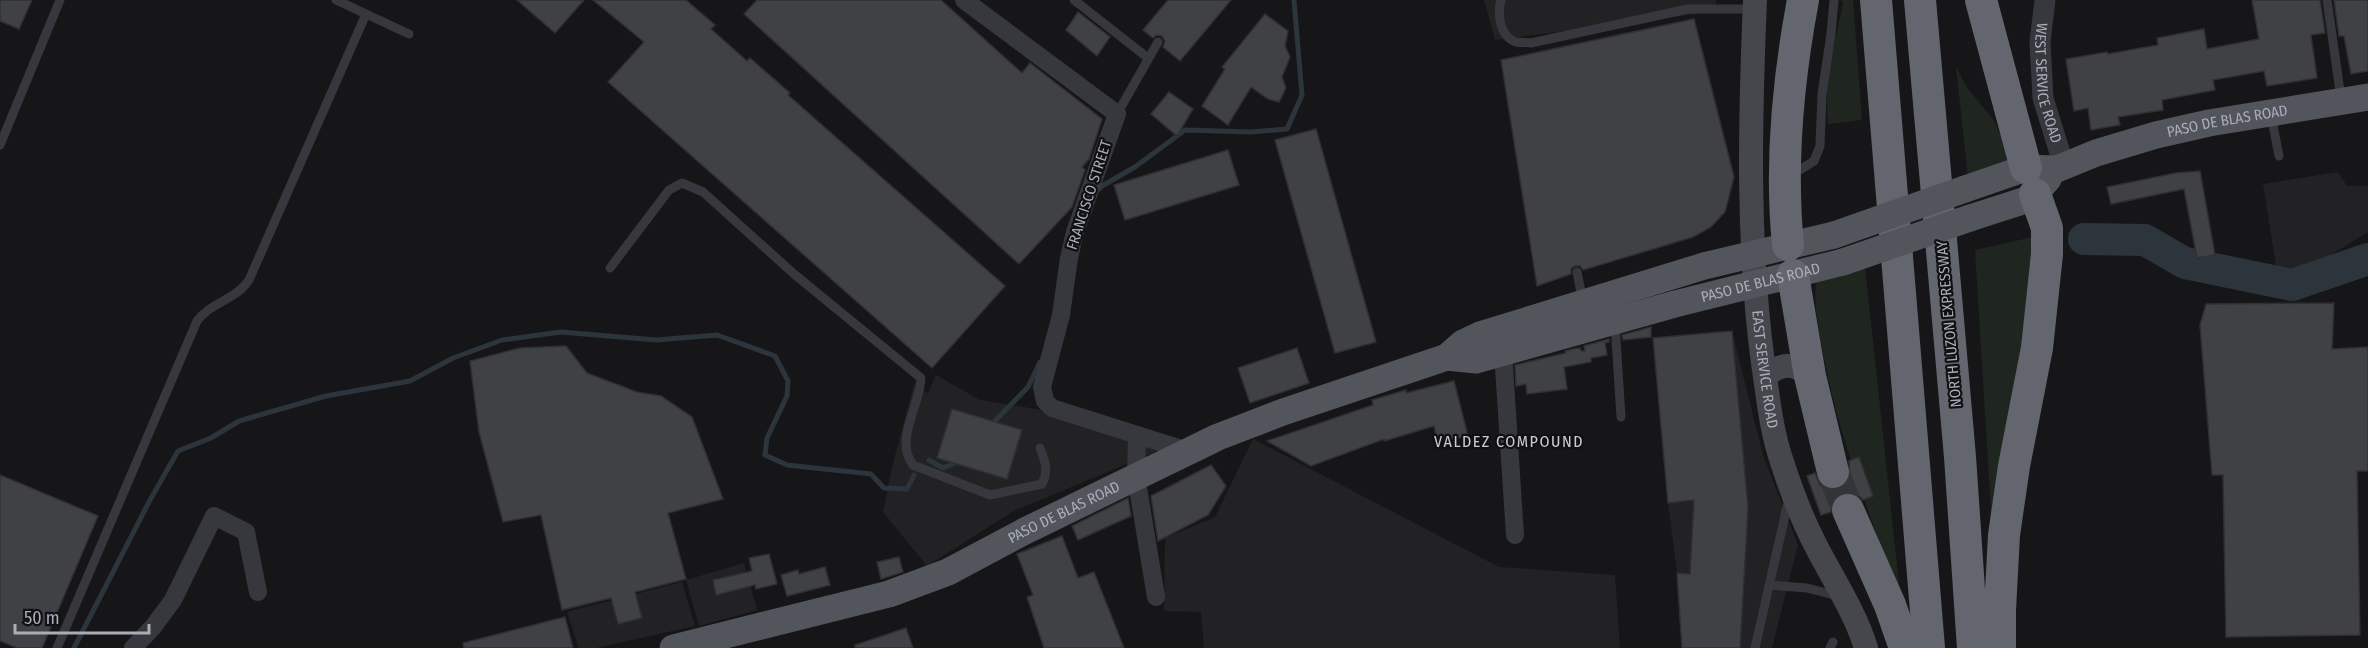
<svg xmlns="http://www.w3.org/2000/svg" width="2368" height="648" viewBox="0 0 2368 648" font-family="'Fira Sans Condensed',sans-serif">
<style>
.built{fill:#222225}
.green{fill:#1e261f}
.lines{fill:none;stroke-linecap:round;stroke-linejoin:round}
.stream{stroke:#2c353c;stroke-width:5}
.river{stroke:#2c353c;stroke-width:32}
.building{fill:#404145;stroke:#303034;stroke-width:1.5}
.motorway-tunnel{stroke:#333438;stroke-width:32;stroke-dasharray:32 16;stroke-linecap:butt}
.service{stroke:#37383d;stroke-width:9}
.minor{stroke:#37383d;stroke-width:18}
.tertiary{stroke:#37383d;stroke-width:21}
.secondary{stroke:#45474d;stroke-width:24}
.primary{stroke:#53555c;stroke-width:27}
.motorway{stroke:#63666e;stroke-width:32}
.primary-bridge{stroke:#53555c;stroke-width:27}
.labels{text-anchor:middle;stroke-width:4.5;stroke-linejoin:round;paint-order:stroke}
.street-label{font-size:15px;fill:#a8adb8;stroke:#111113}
.neighbourhood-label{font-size:16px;letter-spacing:1.5px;fill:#c9ccd4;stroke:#111113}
</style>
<rect width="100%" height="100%" fill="#161618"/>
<g class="built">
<polygon points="1484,0 1715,0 1719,11 1495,40"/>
<polygon points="2338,172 2347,186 2368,186 2368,232 2323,260 2277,272 2263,184"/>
<polygon points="1732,331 1763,455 1798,545 1772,648 1682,648 1677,573 1668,503 1653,338"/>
<polygon points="936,375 980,400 1049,411 1160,450 1014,511 927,566 883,512 892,467 914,384 928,393"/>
<polygon points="1253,439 1499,567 1615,575 1620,648 1204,648 1201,612 1164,611 1165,538 1215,517"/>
<polygon points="744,563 757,610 699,626 686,580"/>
<polygon points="682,582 695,626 596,648 579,648 567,612"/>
</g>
<g class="green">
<polygon points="1841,0 1853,0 1862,120 1828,124 1826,81 1843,4"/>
<polygon points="1956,67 1967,88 1993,119 2013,161 1968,177"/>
<polygon points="2042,235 1993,544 1975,250"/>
<path d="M1865,267L1901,602C1870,514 1834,427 1820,335C1817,316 1812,295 1818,277Z"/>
</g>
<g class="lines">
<g class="stream">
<polyline points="1096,192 1102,186 1135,167 1185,130 1251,132 1287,129 1302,95 1294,0"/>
<polyline points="989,427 1028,387 1040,362"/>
<polyline points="929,460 943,468 960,461"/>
<polyline points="74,648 150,500 178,451 211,438 239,421 326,396 410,381 453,358 502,340 561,332 656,340 717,335 775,356 788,381 787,396 767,438 765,455 787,465 871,474 884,488 907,489 914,475"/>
</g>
<polyline class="river" points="2084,239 2145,240 2185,263 2292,285 2368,259"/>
</g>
<g class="building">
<polygon points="0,0 32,0 19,29 0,21"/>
<polygon points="517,0 584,0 555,33"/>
<polygon points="593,0 686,0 715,25 711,29 747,61 750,58 790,93 788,95 1005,286 932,368 608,82 644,42"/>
<polygon points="757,0 941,0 1022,73 1030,63 1102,119 1089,159 1082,167 1085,170 1072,207 1019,264 744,14"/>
<polygon points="1168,0 1231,0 1180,61 1163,47 1165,41 1162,36 1157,35 1153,38 1143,30"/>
<polygon points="2252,0 2320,0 2325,33 2311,35 2317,78 2267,86 2264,71 2213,80 2215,90 2162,100 2163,110 2118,117 2120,125 2091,130 2088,108 2074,111 2066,59 2107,52 2108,54 2158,45 2157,38 2204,29 2207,49 2259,39"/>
<polygon points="2334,0 2368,0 2368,71 2351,74 2344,36 2339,36"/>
<polygon points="1078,12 1110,37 1097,56 1066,30"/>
<polygon points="1265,14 1288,31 1285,46 1290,57 1282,77 1286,88 1279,102 1268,99 1251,87 1228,125 1202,106 1225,69 1222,67"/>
<polygon points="1694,19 1734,177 1725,212 1711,227 1693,237 1583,270 1580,266 1575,266 1571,269 1571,274 1537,286 1501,60"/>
<polygon points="1169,92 1193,109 1177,136 1151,114"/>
<polygon points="1316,129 1376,342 1335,353 1275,140"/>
<polygon points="1228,150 1239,185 1125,220 1114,185"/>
<polygon points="2200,171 2215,255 2197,258 2184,189 2111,204 2107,187 2176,173"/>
<polygon points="2334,303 2332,349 2368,347 2368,471 2357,471 2360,635 2226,637 2223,475 2212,475 2200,325 2206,304"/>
<polygon points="1651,327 1651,337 1623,340 1622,335"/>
<polygon points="1732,331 1748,508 1740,648 1682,648 1677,573 1690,574 1694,500 1668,503 1653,338"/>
<polygon points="1609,339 1609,342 1605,343 1607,355 1591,358 1591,362 1564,367 1567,389 1527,394 1526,384 1516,386 1515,365 1566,353 1565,351 1573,349 1580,348 1581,351 1585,351 1584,346"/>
<polygon points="566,346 587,373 637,392 661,396 692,417 723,499 668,513 686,579 635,592 642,618 618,624 611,598 562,610 541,515 503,522 479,432 470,361 520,348"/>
<polygon points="1297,348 1309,383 1250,403 1238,368"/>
<polygon points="1454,381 1468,436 1438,443 1434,426 1384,441 1384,439 1311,466 1267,441 1373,405 1372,400 1406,390 1406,393"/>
<polygon points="952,409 1022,430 1007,479 937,458"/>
<polygon points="1859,457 1873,496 1863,500 1858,495 1851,492 1841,493 1833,500 1831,512 1821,515 1807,476 1815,473 1820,485 1828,489 1838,489 1845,485 1850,478 1849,461"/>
<polygon points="1211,465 1226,486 1208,515 1158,541 1151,496"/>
<polygon points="0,475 98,516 42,648 17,648 0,641"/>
<polygon points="1128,498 1131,516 1078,540 1072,526"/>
<polygon points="1062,536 1078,578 1094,572 1124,648 1044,648 1027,597 1033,595 1017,554"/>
<polygon points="769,554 777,584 756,589 755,585 716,595 713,580 752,571 749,558"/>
<polygon points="899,557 903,572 881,579 877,562"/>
<polygon points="825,567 830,585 787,596 781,575 798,570 799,574"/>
<polygon points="565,617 573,648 464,648 463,643"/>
<polygon points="906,628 913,648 855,648 855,645"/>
</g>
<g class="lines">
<polyline class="motorway-tunnel" points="1833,472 1848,510"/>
<g class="service">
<polyline points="336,0 409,34"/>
<polyline points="1074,0 1148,58"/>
<path d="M1501,0C1497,14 1500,37 1516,42C1521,43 1527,42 1531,43L1688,9H1752"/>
<polyline points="2327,0 2341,98"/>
<polyline points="1117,114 1158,42"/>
<polyline points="2271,115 2279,156"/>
<polyline points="0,145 60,0"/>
<polyline points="1792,175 1814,161 1820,146 1822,94 1831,34 1834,0"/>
<path d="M610,268L669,190L682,183L703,192L794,274L921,378C920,406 894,440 913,465L990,495L1042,484C1049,471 1045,461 1040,448"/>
<polyline points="1577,272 1583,302"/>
<polyline points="1615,324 1621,417"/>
<polyline points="1770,585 1807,588 1838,596"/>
<path d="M57,648L197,321C211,302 236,300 249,280L366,14"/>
<polyline points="1755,648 1789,498"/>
<polyline points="1830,648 1833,642"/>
</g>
<g class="minor">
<polyline points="964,0 1117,114 1075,232 1069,258 1061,315 1042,387 1045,401 1052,408 1188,451"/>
<polyline points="1503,352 1515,535"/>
<polyline points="1137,435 1136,476 1156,597"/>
<polyline points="133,648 153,627 173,600 214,516 246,532 258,592"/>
</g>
<path class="tertiary" id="s1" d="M2045,0L2040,42L2043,98L2064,166"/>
<g class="secondary">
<path id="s2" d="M1755,0C1750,121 1747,243 1763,363C1768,396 1771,430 1782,462C1791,490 1802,519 1816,546C1833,579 1855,612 1866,648"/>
<path d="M1765,376C1781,363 1794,362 1810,376"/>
</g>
<g class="primary">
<path id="s3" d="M1965,189L2026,168L2057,169L2096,153L2156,135L2209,123L2368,97"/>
<polyline points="1970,218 2026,200 2035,194 2048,179"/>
<path id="s4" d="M1447,357L1476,360L1675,304L1843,262"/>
<path id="s5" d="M673,648L889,594L948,572L1025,531L1218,437L1283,412L1447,357L1463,343L1480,335L1704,266L1834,235"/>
</g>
<g class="motorway">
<polyline points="1876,0 1929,648"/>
<polyline points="1920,0 1960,457 1973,648"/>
<polyline points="1981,0 2026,168"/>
<path d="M1788,245C1780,164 1788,80 1803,0"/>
<polyline points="1793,275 1810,376 1833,472"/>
<polyline points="1848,510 1890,605 1905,648"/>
<polyline points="2000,648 2000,610 2004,535 2014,466 2037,348 2047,254 2047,228 2035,194"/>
</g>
<g class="primary-bridge">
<polyline points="1834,235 1965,189"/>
<polyline points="1843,262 1970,218"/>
</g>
</g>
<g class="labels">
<g class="street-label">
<text dy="5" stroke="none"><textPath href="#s1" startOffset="84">WEST SERVICE ROAD</textPath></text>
<text dy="5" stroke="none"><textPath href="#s3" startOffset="273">PASO DE BLAS ROAD</textPath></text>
<text transform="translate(1089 195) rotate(-72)" y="5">FRANCISCO STREET</text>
<text dy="5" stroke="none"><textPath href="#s4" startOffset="324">PASO DE BLAS ROAD</textPath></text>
<text transform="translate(1949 324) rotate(-95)" y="5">NORTH LUZON EXPRESSWAY</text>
<text dy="5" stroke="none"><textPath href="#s2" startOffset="370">EAST SERVICE ROAD</textPath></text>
<text dy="5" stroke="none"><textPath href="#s5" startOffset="416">PASO DE BLAS ROAD</textPath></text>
</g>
<g class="neighbourhood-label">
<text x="1509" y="447">VALDEZ COMPOUND</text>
</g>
</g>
<path d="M15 624v9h134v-9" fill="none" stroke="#a8adb8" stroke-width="3"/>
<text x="24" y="624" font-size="18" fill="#a8adb8" stroke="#111113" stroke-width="4.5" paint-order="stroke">50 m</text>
</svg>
